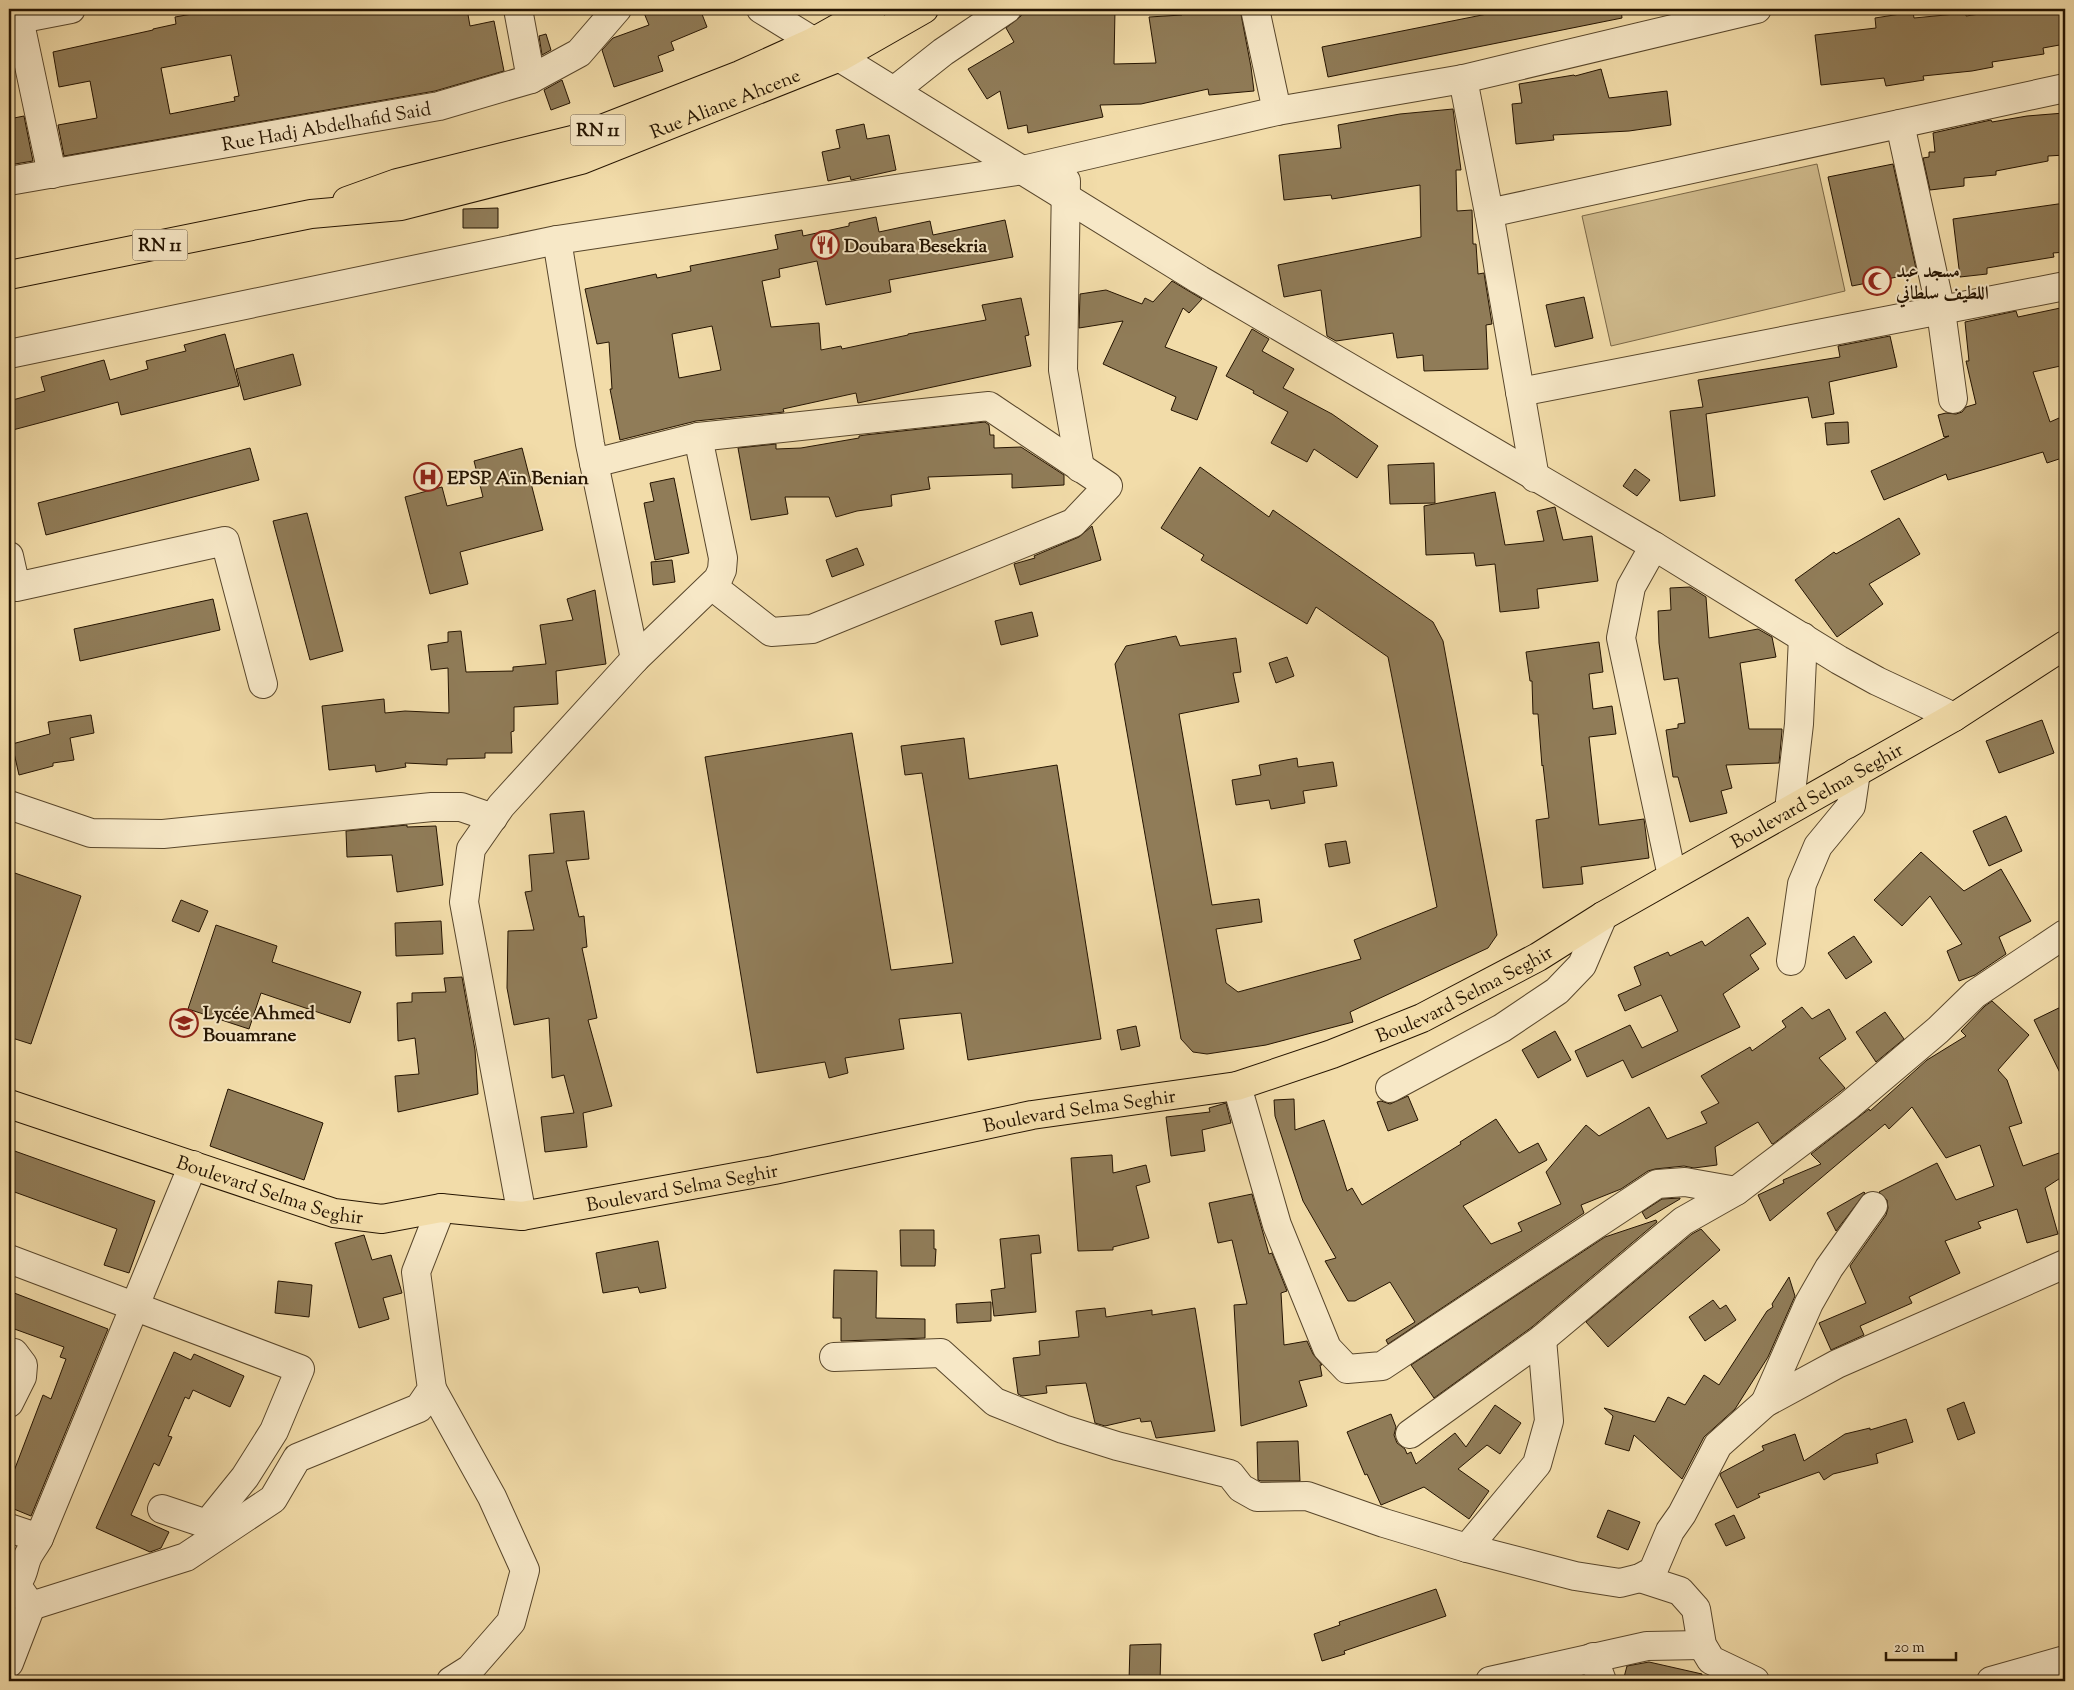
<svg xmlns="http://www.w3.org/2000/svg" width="2074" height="1690" viewBox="0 0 2074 1690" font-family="'Sorts Mill Goudy',Amiri,serif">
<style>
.green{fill:#cfba8c;stroke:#7a6746}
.building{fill:#907c58;stroke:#251401;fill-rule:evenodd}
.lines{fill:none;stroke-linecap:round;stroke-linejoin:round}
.minor-casing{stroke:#58462b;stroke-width:30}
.major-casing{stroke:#251401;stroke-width:30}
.minor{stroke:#f7e8c7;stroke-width:28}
.major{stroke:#f2dca9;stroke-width:28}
.labels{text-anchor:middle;stroke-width:4;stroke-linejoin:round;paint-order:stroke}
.shield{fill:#f7e8c7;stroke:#64543c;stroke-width:1}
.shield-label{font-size:18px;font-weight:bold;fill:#251401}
.street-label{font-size:19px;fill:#251401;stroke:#f7e8c7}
.poi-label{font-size:19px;font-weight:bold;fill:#251401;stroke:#f7e8c7;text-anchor:start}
</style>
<rect width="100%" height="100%" fill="#f2dca9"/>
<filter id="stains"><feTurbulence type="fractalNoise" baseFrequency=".004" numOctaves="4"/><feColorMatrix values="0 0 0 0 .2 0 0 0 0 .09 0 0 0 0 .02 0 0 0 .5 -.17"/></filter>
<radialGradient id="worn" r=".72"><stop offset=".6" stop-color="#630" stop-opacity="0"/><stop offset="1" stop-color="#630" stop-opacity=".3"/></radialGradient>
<polygon class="green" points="1817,164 1845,291 1611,346 1582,216"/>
<g class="building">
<path d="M220,9H259L260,12L278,9H467L470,26L494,21L504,71L435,91L64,156L58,125L97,118L90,81L59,87L53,52L153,30V29L176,24L175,17ZM231,55L239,96L234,97L235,101L170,114L161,68Z"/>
<polygon points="655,9 700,9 707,27 671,42 674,50 658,56 663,71 614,87 602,50 613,38 649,25 644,13"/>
<polygon points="1022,9 1115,9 1114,64 1156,63 1149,17 1182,15 1181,9 1240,9 1251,67 1254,91 1209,95 1208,89 1141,104 1100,105 1103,117 1028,133 1027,125 1008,129 1000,91 987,99 968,69 1014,42 1006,28 1021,16"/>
<polygon points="1512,9 1621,9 1622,18 1328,77 1322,47"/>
<polygon points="2013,9 2065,9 2065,44 2043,48 2044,54 1992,62 1993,67 1972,71 1923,76 1924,80 1886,86 1884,78 1821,85 1815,35 1876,28 1875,18 1913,12 1914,18 1966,13 1966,16"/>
<polygon points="546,34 551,50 542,55 539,36"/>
<polygon points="1601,69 1609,98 1667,91 1671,125 1629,131 1553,135 1554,140 1516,144 1512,104 1522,103 1519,84 1574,75 1575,76"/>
<polygon points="562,80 570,103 551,110 544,90"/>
<polygon points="1453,109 1461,170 1456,170 1457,211 1472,210 1473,244 1476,244 1478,274 1484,273 1492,324 1486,325 1488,369 1424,371 1423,355 1397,358 1393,333 1336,341 1327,336 1321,290 1284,297 1278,265 1421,237 1420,185 1332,199 1331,195 1284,200 1279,155 1341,148 1338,125 1400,114"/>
<polygon points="2064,113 2065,155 2048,156 2048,161 1996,171 1996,175 1964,178 1964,186 1930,190 1923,158 1929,157 1929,152 1935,152 1933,133 1991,120 1992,122 2027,116"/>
<polygon points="24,116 33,161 9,165 9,119"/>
<polygon points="864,124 867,139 889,135 896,170 851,180 850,176 828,181 822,152 840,148 836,130"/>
<polygon points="1893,164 1917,273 1852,286 1828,177"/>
<polygon points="2065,203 2065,252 2053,253 2054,257 1987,268 1987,274 1960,277 1953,219"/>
<polygon points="498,208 498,228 463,228 463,209"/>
<path d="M876,217L879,232L930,221L933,235L1005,220L1013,257L889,280L891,292L826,305L817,261L779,269L780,277L762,281L771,327L819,323L821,350L841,346L842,349L908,335V334L986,320L982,305L1021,298L1029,335L1025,336L1031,366L858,403L856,393L783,409L784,412L696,421L620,440L610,389H612L609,342L597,344L585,289L656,274L657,278L691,271L690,266L778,249L775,235L802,230L803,236L849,226V223ZM712,326L721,370L679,378L672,334Z"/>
<polygon points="1172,281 1202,299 1189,313 1183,308 1165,347 1217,367 1197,420 1171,410 1176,397 1103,364 1123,321 1079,328 1080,294 1106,290 1142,304 1145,298 1153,302"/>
<polygon points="1584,297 1593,338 1555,347 1546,305"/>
<polygon points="2065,307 2065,365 2033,372 2050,422 2059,418 2065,436 2065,457 2047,463 2043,452 1948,480 1946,474 1884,500 1871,471 1949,436 1944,437 1938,415 1946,413 1956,414 1962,412 1966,407 1976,404 1966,361 1969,361 1965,322 2016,311 2018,317"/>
<polygon points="1252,329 1269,339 1262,351 1294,369 1283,388 1332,414 1378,446 1357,478 1314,449 1307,462 1271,443 1288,412 1253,393 1254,391 1226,376"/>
<polygon points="225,334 239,386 121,415 118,402 9,431 9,401 45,391 41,377 104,360 110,380 148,369 146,361 186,351 184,345"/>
<polygon points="1890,336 1897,367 1829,382 1834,414 1812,418 1808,397 1706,414 1715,496 1680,501 1670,411 1703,407 1698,380 1840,357 1838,346"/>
<polygon points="293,354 301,385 244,400 236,369"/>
<polygon points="985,422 989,425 990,435 994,435 994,448 1021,447 1064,475 1064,485 1012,488 1012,474 928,477 930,489 891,495 892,506 857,511 836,517 829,497 785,497 788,514 751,520 738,448 776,444 776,449 801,448 859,438 859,436 865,435"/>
<polygon points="1848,422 1849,443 1827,445 1825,423"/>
<polygon points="250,448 259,480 46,535 38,503"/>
<polygon points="522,448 543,530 460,552 468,584 430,594 405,497 442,487 447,506 483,497 474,461"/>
<polygon points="1434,463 1435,503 1390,504 1388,465"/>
<polygon points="1200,467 1269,517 1273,510 1433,622 1443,641 1497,935 1488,948 1350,1012 1353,1022 1266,1045 1207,1054 1193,1052 1181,1039 1115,664 1126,646 1176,636 1180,646 1236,638 1241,672 1233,673 1239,702 1179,714 1212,905 1259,899 1262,922 1216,929 1226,983 1238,992 1361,959 1354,940 1437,907 1388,657 1316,607 1307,624 1201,560 1204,555 1161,528"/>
<polygon points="1635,469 1650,480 1637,496 1623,486"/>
<polygon points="674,478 689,553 655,560 644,503 654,501 650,483"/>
<polygon points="1495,492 1505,545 1544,541 1537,511 1555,507 1563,540 1592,536 1598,581 1537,589 1539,608 1500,612 1495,564 1476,566 1474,553 1426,555 1424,506"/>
<polygon points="307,513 343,651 310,660 273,521"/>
<polygon points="1899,518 1920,554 1869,584 1883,604 1837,637 1795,580 1834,552 1836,554"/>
<polygon points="1092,526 1101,560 1020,585 1014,564 1035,558 1034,556 1079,537"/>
<polygon points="857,548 864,565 832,577 826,560"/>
<polygon points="672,560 675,582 653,585 651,562"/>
<polygon points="1690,587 1706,597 1709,638 1758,629 1772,637 1776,657 1740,663 1749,729 1782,729 1782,731 1779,763 1726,765 1732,788 1721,791 1727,813 1690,822 1678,777 1673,777 1666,730 1678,728 1678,724 1685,723 1678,678 1664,680 1659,643 1658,611 1671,610 1670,588"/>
<polygon points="595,590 606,664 556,671 558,704 514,707 514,731 511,732 512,753 485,753 485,758 447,759 447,765 405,763 406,767 376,772 375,765 329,770 322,706 384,699 385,713 405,711 449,713 448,668 431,670 428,645 448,642 448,632 461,631 466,672 513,671 513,667 546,664 540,625 573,620 567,599"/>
<polygon points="213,599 220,630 80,661 74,629"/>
<polygon points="1032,612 1038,636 1001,645 995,621"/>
<polygon points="1599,642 1603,672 1589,674 1593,709 1612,706 1616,734 1589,737 1599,825 1644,819 1649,858 1581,867 1583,884 1543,888 1536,820 1549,818 1543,765 1542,766 1538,714 1533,714 1532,681 1530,681 1526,652"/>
<polygon points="1287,657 1294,676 1276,683 1269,663"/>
<polygon points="91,715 94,733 70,738 74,760 53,763 53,766 19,775 12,744 50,734 48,722"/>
<polygon points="2042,720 2054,753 1999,773 1986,741"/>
<polygon points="852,733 891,970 953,963 922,773 905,775 901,746 964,738 969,779 1057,765 1101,1039 968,1060 961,1013 899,1019 904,1049 845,1058 848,1073 829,1078 825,1062 757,1073 705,757"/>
<polygon points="1297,758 1298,767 1333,762 1337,786 1303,791 1305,803 1271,809 1269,800 1236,805 1232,780 1261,775 1259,765"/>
<polygon points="584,811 589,859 566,861 579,917 584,916 587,947 582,948 597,1018 588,1020 612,1106 583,1113 587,1147 545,1152 541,1117 574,1113 564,1075 552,1078 549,1018 514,1025 507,988 508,931 534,930 525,892 532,891 529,855 554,853 550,814"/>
<polygon points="2006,816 2022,851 1989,866 1973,831"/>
<polygon points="407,825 407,827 436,826 443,885 397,892 392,855 347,857 346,831"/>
<polygon points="1346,841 1350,863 1329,867 1325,844"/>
<polygon points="1921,852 1964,891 2001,869 2031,921 1999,937 2006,954 1975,975 1959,981 1947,951 1962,944 1930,896 1902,926 1874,900"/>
<polygon points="9,871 81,896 31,1044 9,1037"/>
<polygon points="181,900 208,911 199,932 172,921"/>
<polygon points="1748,917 1766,944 1750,955 1759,969 1723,994 1740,1027 1632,1078 1623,1060 1587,1077 1575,1051 1630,1025 1642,1048 1678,1031 1661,995 1625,1011 1618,995 1641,985 1634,967 1668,952 1670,956 1702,941 1705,946"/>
<polygon points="441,921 443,954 396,956 395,923"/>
<polygon points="216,925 277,946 272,962 361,992 350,1023 261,993 249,1029 188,1009"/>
<polygon points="1854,936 1872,962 1846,979 1828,953"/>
<polygon points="462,977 475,1050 478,1094 398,1112 395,1076 419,1074 415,1038 398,1041 397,1003 412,1002 412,993 446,992 444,978"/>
<polygon points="1992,1001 2029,1035 1998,1070 2007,1080 2022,1123 2009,1127 2023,1166 2059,1153 2065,1164 2065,1175 2045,1188 2058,1234 2027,1243 2017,1209 1978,1222 1981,1228 1945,1241 1960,1273 1909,1297 1912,1303 1860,1326 1864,1335 1831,1350 1819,1323 1866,1303 1850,1266 1886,1215 1888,1208 1887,1200 1879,1192 1937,1163 1956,1200 1994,1186 1980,1145 1946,1158 1912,1107 1889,1129 1885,1124 1770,1221 1758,1195 1784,1183 1783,1180 1821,1164 1811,1154 1869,1109 1870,1111 1927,1060 1966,1036 1961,1031 1985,1006"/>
<polygon points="2065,1005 2065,1083 2034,1020"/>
<polygon points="1802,1007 1812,1019 1829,1009 1846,1039 1819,1058 1845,1088 1773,1144 1772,1144 1758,1122 1715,1147 1717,1165 1694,1168 1684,1166 1655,1169 1648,1171 1621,1189 1581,1205 1584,1213 1388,1344 1386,1340 1415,1322 1390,1282 1355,1301 1348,1301 1325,1261 1336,1258 1303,1201 1275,1116 1274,1100 1294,1099 1295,1130 1324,1120 1347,1191 1352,1188 1362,1205 1461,1144 1460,1142 1496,1119 1519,1153 1538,1143 1547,1160 1463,1206 1491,1244 1522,1231 1518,1223 1561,1204 1546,1172 1586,1125 1599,1136 1649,1107 1667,1139 1707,1123 1701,1112 1719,1103 1701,1076 1750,1047 1752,1051 1786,1027 1782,1021"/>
<polygon points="1885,1012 1904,1039 1876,1062 1856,1032"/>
<polygon points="1136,1026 1140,1046 1121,1050 1117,1030"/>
<polygon points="1555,1031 1571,1060 1538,1078 1522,1050"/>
<polygon points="228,1089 323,1123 304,1180 210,1146"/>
<polygon points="1408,1096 1418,1120 1388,1131 1377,1102 1381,1101 1390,1104"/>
<polygon points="1226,1103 1231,1123 1202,1130 1205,1151 1171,1156 1166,1117 1210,1112 1209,1108"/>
<polygon points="9,1149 155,1201 129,1273 104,1265 117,1229 9,1190"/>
<polygon points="1112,1155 1113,1173 1146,1165 1150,1182 1136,1186 1149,1238 1113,1247 1113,1250 1078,1251 1071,1158"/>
<polygon points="1864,1192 1865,1193 1836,1231 1827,1213"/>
<polygon points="1252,1194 1269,1254 1272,1253 1287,1291 1281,1293 1284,1345 1307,1341 1313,1354 1322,1365 1320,1365 1322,1376 1299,1381 1307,1406 1241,1426 1234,1305 1247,1304 1232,1240 1218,1243 1209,1203"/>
<polygon points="1680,1198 1680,1199 1646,1219 1642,1212 1662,1199"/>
<polygon points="1656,1220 1657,1222 1532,1327 1434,1398 1411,1365 1605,1237"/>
<polygon points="1701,1229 1720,1250 1608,1347 1586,1322 1692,1234"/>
<polygon points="900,1230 934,1230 934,1249 936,1249 935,1266 901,1266"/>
<polygon points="364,1235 372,1260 391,1255 402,1293 383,1298 389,1319 359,1328 335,1243"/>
<polygon points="1039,1235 1041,1253 1031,1254 1036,1312 994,1316 991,1290 1005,1288 1000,1239"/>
<polygon points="658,1241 666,1288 640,1293 638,1287 603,1293 596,1253"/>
<polygon points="834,1270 877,1271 876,1318 925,1319 925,1338 841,1341 841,1318 833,1318"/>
<polygon points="1789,1277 1795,1296 1768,1357 1735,1409 1704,1437 1682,1479 1634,1435 1629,1451 1605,1444 1613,1416 1604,1408 1655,1422 1668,1397 1685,1405 1704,1375 1719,1385 1767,1311 1773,1307 1772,1304"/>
<polygon points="278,1281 312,1285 309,1317 275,1313"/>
<polygon points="9,1291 108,1329 31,1516 9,1507 9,1484 43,1395 51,1399 66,1359 60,1357 64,1347 9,1327"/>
<polygon points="1713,1300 1720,1309 1726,1305 1736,1320 1705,1341 1689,1317"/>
<polygon points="991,1302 991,1321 957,1323 956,1304"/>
<polygon points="1105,1308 1106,1317 1152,1310 1152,1315 1195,1308 1215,1431 1156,1438 1151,1421 1141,1422 1140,1418 1105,1426 1095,1423 1086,1383 1046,1386 1047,1393 1022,1396 1018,1394 1013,1358 1040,1355 1039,1341 1079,1337 1076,1311"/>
<polygon points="174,1352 191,1360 194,1354 244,1376 230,1407 193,1390 189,1399 185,1397 168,1436 172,1437 159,1466 154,1463 131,1515 169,1532 161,1548 150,1552 96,1528"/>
<polygon points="1964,1402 1975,1433 1958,1440 1947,1409"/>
<polygon points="1495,1405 1521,1423 1500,1454 1487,1445 1458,1469 1489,1491 1469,1519 1424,1487 1381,1505 1367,1474 1365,1475 1347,1432 1391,1414 1396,1427 1394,1435 1397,1443 1405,1449 1407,1454 1411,1452 1416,1464 1455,1433 1466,1447"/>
<polygon points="1906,1419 1913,1442 1876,1454 1878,1463 1833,1474 1824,1480 1819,1472 1758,1494 1760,1497 1737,1508 1720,1475 1721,1473 1764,1450 1762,1446 1795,1434 1804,1461 1845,1434 1870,1428 1870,1430"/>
<polygon points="1298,1441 1300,1481 1261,1481 1258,1480 1257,1442"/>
<polygon points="1608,1510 1640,1522 1628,1550 1597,1537"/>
<polygon points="1734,1515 1745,1538 1726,1546 1715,1524"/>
<polygon points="1436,1589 1446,1616 1344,1651 1345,1654 1322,1661 1314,1634 1340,1625 1339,1622"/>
<polygon points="1161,1644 1160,1681 1129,1681 1130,1645"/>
<polygon points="1649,1662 1702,1674 1701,1681 1623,1681 1627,1666"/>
</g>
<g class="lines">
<defs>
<g id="minor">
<polyline points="17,9 52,174"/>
<polyline points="518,9 531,79"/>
<polyline points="761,9 1200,280 1654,546 1839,660 1877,681 1954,717"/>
<polyline points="1255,9 1277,111"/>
<polyline points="9,21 71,9"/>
<polyline points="1463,79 1489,213 1535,478"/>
<polyline points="895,90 943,52 1007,9"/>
<polyline points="1900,124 1941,311 1953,399"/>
<path id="s1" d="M9,181L439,106L531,79L579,53L617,9"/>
<polyline points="1066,181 1063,370 1080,468"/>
<polyline points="1489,213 2065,88"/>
<polyline points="557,240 590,444 635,659"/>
<polyline points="9,354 557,240 1023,170 1277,111 1463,79 1757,9"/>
<polyline points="1520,392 2065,286"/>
<polyline points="594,463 698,437 989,406 1108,486 1073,523 812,629 771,632 712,586"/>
<polyline points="1654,546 1631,587 1621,638 1672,876"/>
<polyline points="9,556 16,587 225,541 263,684"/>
<polyline points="9,805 91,833 163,834 432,807 461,807 493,818"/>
<polyline points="1789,810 1799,724 1803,637"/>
<polyline points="1791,961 1802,884 1818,846 1851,806 1856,772"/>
<polyline points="1237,1086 1277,1225 1327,1348 1347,1369 1382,1366 1657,1184 1685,1182 1736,1191 1683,1221 1542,1339 1410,1434"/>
<polyline points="1390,1088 1502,1028 1557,991 1582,965 1603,916"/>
<polyline points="1736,1191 1847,1107 1938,1030 1975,994 2065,934"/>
<polyline points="522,1216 464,902 471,849 501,806 635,659 718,579 722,570 723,558 698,437"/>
<polyline points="9,1259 300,1369 274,1431 245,1477 207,1524 162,1509"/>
<polyline points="9,1352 14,1353 23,1365 22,1377 9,1403"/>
<polyline points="834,1357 941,1353 995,1402 1063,1429 1117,1446 1230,1474 1241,1488 1257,1497 1307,1496 1384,1523 1467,1548 1575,1576 1620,1583 1640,1578 1653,1571 1670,1531 1682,1514 1718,1445 1765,1403 1837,1364 2065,1264"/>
<polyline points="432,1389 492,1497 525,1570 511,1622 470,1669 451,1681"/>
<polyline points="1765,1403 1809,1303 1829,1268 1873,1206"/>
<polyline points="9,1528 39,1538 193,1165"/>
<polyline points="1467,1548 1537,1464 1549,1421 1542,1339"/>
<polyline points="1640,1578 1680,1591 1696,1609 1702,1645 1711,1660 1755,1681"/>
<path d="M9,1584C25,1582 22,1568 28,1556C31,1550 36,1544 39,1538"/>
<polyline points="31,1606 186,1557 273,1499 297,1458 419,1408 432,1389 416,1272 441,1208"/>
<polyline points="1593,1657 1602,1681"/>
<polyline points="9,1663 31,1606 15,1583"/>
<polyline points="1490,1681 1647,1646 1702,1645"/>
<polyline points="1991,1681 2065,1660"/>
</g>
<g id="major">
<polyline points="347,201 397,183 576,139 740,75 813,42 872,9"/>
<path id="s2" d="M9,275L311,214L401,206L581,160L840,57L924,9"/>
<path id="s3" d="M9,1104L334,1213L382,1219L441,1208L522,1216L774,1170L1032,1115L1237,1086L1332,1054L1422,1018L1538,957L1603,916L1954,717L2065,645"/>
</g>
</defs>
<use href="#minor" class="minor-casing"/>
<use href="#major" class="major-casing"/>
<use href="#minor" class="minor"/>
<use href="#major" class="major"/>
</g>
<defs>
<symbol id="restaurant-ring" viewBox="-11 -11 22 22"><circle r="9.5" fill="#f7e8c7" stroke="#8f2418" stroke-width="1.5"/><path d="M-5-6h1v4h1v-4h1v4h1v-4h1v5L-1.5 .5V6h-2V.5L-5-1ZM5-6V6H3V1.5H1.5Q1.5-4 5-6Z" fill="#8f2418"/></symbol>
<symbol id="mosque-ring" viewBox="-11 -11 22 22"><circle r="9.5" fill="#f7e8c7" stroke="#8f2418" stroke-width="1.5"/><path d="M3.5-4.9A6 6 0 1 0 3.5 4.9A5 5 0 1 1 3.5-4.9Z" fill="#8f2418"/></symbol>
<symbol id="hospital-ring" viewBox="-11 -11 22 22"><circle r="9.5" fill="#f7e8c7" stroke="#8f2418" stroke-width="1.5"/><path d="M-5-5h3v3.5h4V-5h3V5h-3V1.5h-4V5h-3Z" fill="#8f2418"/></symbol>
<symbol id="school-ring" viewBox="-11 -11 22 22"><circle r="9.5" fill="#f7e8c7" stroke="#8f2418" stroke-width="1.5"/><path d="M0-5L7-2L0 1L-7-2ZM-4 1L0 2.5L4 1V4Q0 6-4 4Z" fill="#8f2418"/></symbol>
</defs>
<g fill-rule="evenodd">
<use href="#restaurant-ring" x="809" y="229" width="32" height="32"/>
<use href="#mosque-ring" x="1861" y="265" width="32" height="32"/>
<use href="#hospital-ring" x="412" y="461" width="32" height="32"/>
<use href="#school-ring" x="168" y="1007" width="32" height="32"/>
</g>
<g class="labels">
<g class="shield">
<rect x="570.5" y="114.5" width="55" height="31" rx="4"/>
<rect x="132.5" y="229.5" width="55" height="31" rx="4"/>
</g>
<g class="shield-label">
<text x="598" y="136">RN 11</text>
<text x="160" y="251">RN 11</text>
</g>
<g class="street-label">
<text dy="7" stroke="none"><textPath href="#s2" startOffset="739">Rue Aliane Ahcene</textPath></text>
<text dy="7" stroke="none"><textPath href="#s1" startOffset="322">Rue Hadj Abdelhafid Said</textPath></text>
<text dy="7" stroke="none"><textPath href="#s3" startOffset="1910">Boulevard Selma Seghir</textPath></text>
<text dy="7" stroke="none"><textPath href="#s3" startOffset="1505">Boulevard Selma Seghir</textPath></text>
<text dy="7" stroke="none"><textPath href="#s3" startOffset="1100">Boulevard Selma Seghir</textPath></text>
<text dy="7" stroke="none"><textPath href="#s3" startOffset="695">Boulevard Selma Seghir</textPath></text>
<text dy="7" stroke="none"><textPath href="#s3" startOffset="275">Boulevard Selma Seghir</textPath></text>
</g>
<g class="poi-label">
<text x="844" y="252">Doubara Besekria</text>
<text x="1896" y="277">مسجد عبد<tspan x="1896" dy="22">اللطيف سلطاني</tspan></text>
<text x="447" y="484">EPSP Aïn Benian</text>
<text x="203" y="1019">Lycée Ahmed<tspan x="203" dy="22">Bouamrane</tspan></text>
</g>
</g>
<rect width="2074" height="1690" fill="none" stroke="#f2dca9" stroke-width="30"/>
<rect x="10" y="10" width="2054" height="1670" fill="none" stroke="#251401" stroke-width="2.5"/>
<rect x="15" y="15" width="2044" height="1660" fill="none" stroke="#251401"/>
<path d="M1886 1652v8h70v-8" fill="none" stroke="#251401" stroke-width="2.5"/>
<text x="1894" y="1652" font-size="15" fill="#251401" stroke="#f7e8c7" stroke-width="4" paint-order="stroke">20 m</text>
<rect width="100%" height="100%" filter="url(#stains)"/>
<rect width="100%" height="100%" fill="url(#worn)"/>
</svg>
